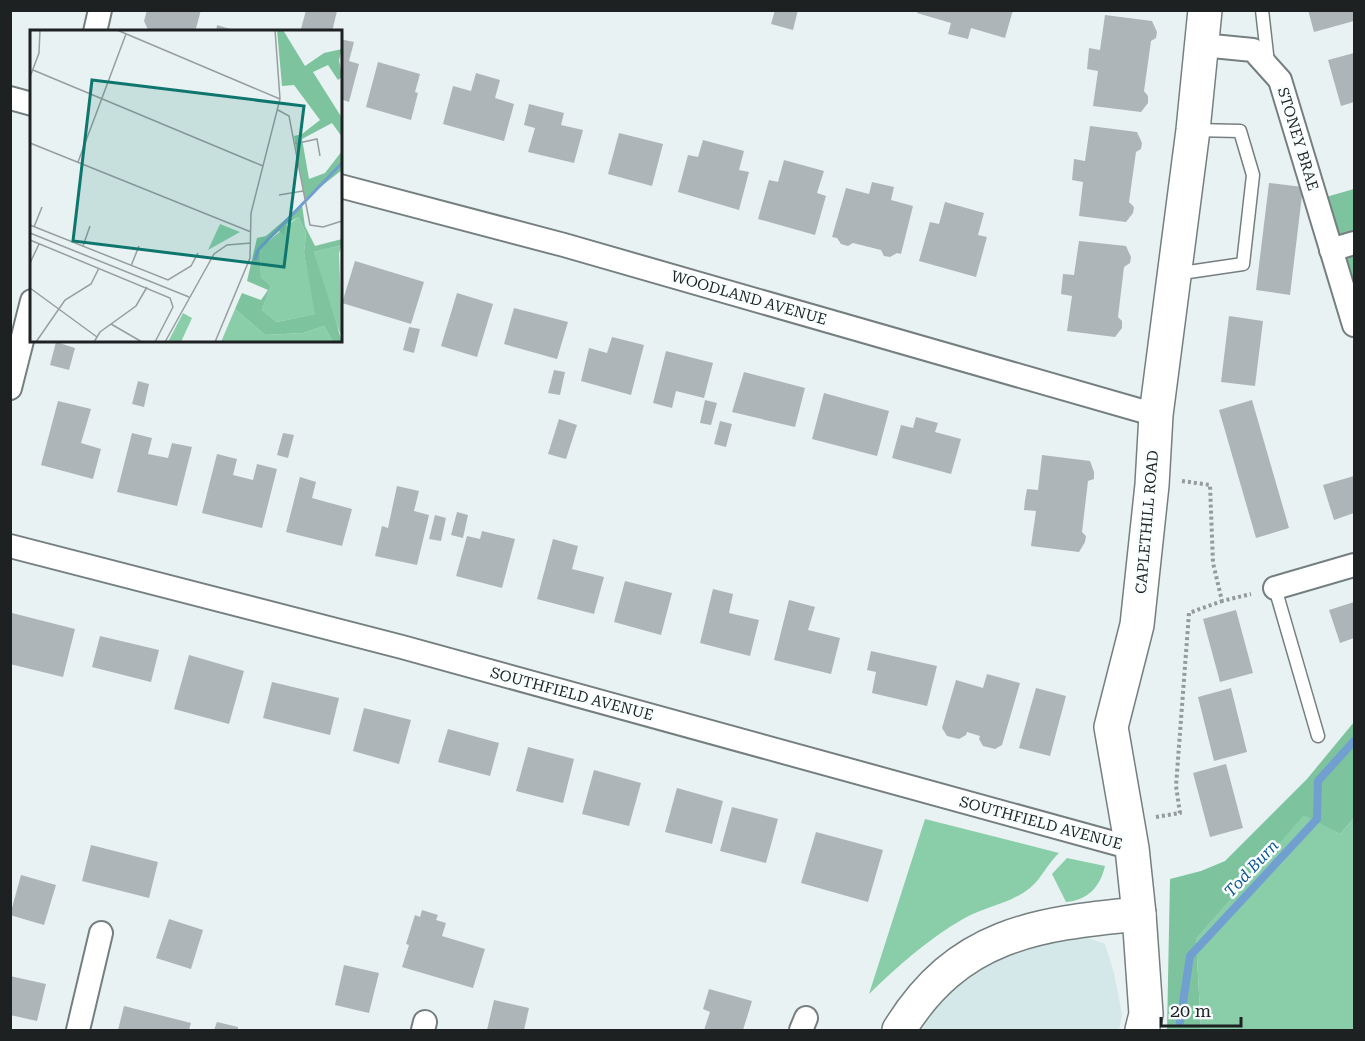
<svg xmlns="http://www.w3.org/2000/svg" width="1365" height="1041" viewBox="0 0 1365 1041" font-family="'Roboto Serif',serif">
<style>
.built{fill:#d4e7e9}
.green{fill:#89cea9}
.forest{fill:#7dc39e}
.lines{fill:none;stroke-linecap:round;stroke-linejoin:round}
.stream{stroke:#709fd0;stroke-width:8}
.building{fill:#aeb5b9}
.lane-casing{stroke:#767f80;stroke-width:15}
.street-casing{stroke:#767f80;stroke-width:26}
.secondary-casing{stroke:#767f80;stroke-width:36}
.path{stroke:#949b9c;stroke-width:4;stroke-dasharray:3 3;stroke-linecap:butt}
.lane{stroke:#fff;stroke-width:12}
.street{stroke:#fff;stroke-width:22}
.secondary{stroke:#fff;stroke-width:33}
.labels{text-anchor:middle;stroke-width:5;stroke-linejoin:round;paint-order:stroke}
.street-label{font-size:15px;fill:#1e2122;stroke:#f9feff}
.water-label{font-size:16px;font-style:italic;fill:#125793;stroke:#f9feff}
.inset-river{fill:none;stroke:#709fd0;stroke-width:3}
.inset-road{fill:none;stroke:#979e9f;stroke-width:1.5}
.view{fill:#0f766e;fill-opacity:0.15;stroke:#0f766e;stroke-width:3}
.inset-edge{fill:none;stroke:#1e2122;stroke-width:3}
</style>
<rect width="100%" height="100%" fill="#e8f2f3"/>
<polygon class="built" points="1082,936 1105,944 1114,973 1122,1015 1119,1030 917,1030 934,1001 1012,945"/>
<g class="green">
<polygon points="1304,814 1340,834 1354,818 1354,1030 1201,1030 1196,939"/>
<path d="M925,819L1059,853C1048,863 1041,879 1030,888C1008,905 986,906 963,919C928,939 898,966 869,994Z"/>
<path d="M1067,858L1105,866C1100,887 1088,900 1066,902L1052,874Z"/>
</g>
<g class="forest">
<polygon points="1354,189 1354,289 1326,197"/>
<polygon points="1354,722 1354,818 1340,834 1304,815 1196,939 1201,1030 1167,1030 1170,879 1201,871 1225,861 1307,779"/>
</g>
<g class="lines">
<polyline class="stream" points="1180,1022 1190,956 1317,819 1318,781 1354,741"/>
</g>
<g class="building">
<polygon points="147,10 201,10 195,32 149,32 144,21"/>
<polygon points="306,10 337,11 332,32 311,32 301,29"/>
<polygon points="775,10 798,10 793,30 771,24"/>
<polygon points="918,10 1013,10 1005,38 971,28 968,39 948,34 951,23 917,13"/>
<polygon points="1308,10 1354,10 1354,21 1314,32"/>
<polygon points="1105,15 1152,21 1157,32 1156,38 1151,41 1144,91 1148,96 1148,103 1141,112 1093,106 1098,71 1087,69 1088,59 1089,48 1100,50"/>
<polygon points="217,25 237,31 237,32 216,32"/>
<polygon points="340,39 354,42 349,61 359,64 349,102 340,99"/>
<polygon points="1354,53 1354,102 1341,106 1328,60"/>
<polygon points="378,62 420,74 415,92 418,93 411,120 366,107"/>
<polygon points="476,73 500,80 495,98 514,104 504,141 443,124 453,86 471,91"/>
<polygon points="529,104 564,113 561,125 583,130 574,163 528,152 535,128 524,125"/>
<polygon points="1090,126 1137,132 1142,143 1141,149 1136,152 1129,202 1134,207 1133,213 1126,222 1079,216 1083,182 1072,180 1073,170 1074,159 1085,161"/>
<polygon points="619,133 663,144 652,186 608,174"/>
<polygon points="703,140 744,151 739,170 749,172 739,210 678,192 688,155 698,157"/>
<polygon points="784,160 824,171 817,193 826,196 815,235 758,219 769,180 778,182"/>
<polygon points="872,182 894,187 891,200 913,206 901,254 897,253 890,257 884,256 881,250 853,243 848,246 841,244 837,238 832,237 846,188 869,194"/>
<polygon points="1269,183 1303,187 1290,295 1256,290"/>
<polygon points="945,202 984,213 978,235 987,237 976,277 919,261 930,222 939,224"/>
<polygon points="1079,241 1126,246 1131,257 1130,263 1124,267 1118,317 1122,321 1122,328 1115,337 1067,331 1072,296 1061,294 1063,274 1074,275"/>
<polygon points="355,261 424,282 411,324 342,303"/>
<polygon points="457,293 493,304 477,357 441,346"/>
<polygon points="514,308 568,322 557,359 504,344"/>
<polygon points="1229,316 1263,321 1255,386 1221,382"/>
<polygon points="409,327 420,329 414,353 403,350"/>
<polygon points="612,337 644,345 631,395 581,381 589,348 607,353"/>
<polygon points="56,342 75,348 69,370 50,365"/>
<polygon points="666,351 713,363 704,398 676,391 672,408 653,403"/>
<polygon points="554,370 565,372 560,395 548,393"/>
<polygon points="744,372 805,388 795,427 732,412"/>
<polygon points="138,381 149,384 144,407 132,404"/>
<polygon points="824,393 889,411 877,456 812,439"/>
<polygon points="705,400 717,403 711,425 700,423"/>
<polygon points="1252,400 1289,528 1256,538 1219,410"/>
<polygon points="58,401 91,409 81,443 101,449 93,479 41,465"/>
<polygon points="916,417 938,423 935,432 961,439 951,474 892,458 901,425 913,428"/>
<polygon points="559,419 577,425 566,459 548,454"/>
<polygon points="720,421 732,424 726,447 714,444"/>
<polygon points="132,433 152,438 148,454 168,458 172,443 192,447 177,506 117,492"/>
<polygon points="283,433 294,435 288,458 277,455"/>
<polygon points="217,454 237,459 233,475 253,480 257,464 277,469 262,528 202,513"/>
<polygon points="1042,455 1090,461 1094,472 1094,479 1088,481 1082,532 1086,536 1085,542 1079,552 1031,546 1036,511 1024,510 1025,500 1027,489 1038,490"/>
<polygon points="1354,476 1354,513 1334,520 1323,485"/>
<polygon points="300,477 316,482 312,498 352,509 342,546 286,532"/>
<polygon points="397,486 419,491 414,511 429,515 417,565 375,556 382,526 388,528"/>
<polygon points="457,512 468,515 463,538 451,535"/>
<polygon points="435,515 446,518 441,541 429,539"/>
<polygon points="482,531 515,539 502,588 456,576 467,536 480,539"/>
<polygon points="553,539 578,546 572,569 604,577 594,614 537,599"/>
<polygon points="625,581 672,593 661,635 614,622"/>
<polygon points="713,589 733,594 729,613 759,620 750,656 700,643"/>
<polygon points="789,600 815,607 808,630 840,638 831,674 774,660"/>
<polygon points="1354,602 1354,638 1340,643 1329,610"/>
<polygon points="1236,610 1253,673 1220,682 1203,619"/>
<polygon points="12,613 75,629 63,677 10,664"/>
<polygon points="100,636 159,650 151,682 92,667"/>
<polygon points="871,651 937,666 927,706 872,693 876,672 867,670"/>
<polygon points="189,655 244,671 229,724 174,709"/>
<polygon points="987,674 1020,683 1002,745 995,749 983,746 979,739 980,736 967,732 966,735 959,739 947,736 942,728 956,680 983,688"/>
<polygon points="272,682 339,698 330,735 263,718"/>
<polygon points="1036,688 1066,696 1050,756 1019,748"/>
<polygon points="1231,688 1247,752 1214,761 1198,697"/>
<polygon points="364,708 411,720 399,764 353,751"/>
<polygon points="448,729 499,743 490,776 438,762"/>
<polygon points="528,747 574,759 563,803 516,791"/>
<polygon points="1226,764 1243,828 1210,837 1193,773"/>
<polygon points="594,770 641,783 629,826 582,814"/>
<polygon points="677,788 723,801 712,844 665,832"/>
<polygon points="732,807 778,819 766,863 720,851"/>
<polygon points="816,832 883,850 868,902 801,883"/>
<polygon points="91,845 158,862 149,898 82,881"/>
<polygon points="21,875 56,885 44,925 10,915"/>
<polygon points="422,910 438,915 436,920 446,923 442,936 485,949 473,988 402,967 409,945 406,944 415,915 420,917"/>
<polygon points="169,919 203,930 191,969 156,958"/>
<polygon points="344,965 379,973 369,1013 335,1005"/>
<polygon points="10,976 46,984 37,1021 10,1015"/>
<polygon points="709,989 752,1001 743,1030 704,1030 710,1012 703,1009"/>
<polygon points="494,1000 529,1008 524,1030 487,1030"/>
<polygon points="124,1006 191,1023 189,1030 118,1030"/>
<polygon points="217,1022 238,1027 238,1030 214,1030"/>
</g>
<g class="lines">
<defs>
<g id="lane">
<polyline points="1262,10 1268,63"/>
<polyline points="1175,274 1243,264 1253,175 1240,131 1194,130"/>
<polyline points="1275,588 1318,736"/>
</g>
<g id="street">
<polyline points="95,32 100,10"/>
<polyline points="1202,45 1253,50 1280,80 1354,325"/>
<polyline points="10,98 32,104"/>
<polyline points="340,186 564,245 1156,415"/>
<polyline points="1331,250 1354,243"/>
<polyline points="10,388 32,301"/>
<polyline points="10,546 402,647 1132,848"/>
<polyline points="1275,588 1354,565"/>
<polyline points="78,1030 101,933"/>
<polyline points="423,1030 425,1022"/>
<polyline points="801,1030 806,1018"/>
</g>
<g id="secondary">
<path d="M899,1030C958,934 1035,924 1139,914"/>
<polyline points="1142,1030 1146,1014 1139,914 1132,848 1111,727 1137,625 1152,485 1156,415 1193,130 1205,10"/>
</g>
</defs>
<use href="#lane" class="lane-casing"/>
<use href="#street" class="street-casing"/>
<use href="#secondary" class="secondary-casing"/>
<g class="path">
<polyline points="1182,481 1210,485 1213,563 1222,601 1251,594"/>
<polyline points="1156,817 1180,813 1176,786 1189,613 1222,601"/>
</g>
<use href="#lane" class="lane"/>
<use href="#street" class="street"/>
<use href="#secondary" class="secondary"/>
</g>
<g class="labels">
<g class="street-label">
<text transform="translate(1298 139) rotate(73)" y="5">STONEY BRAE</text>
<text transform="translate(749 298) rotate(16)" y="5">WOODLAND AVENUE</text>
<text transform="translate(1147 522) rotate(-85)" y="5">CAPLETHILL ROAD</text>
<text transform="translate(572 694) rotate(15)" y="5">SOUTHFIELD AVENUE</text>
<text transform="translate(1041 823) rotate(15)" y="5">SOUTHFIELD AVENUE</text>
</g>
<g class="water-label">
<text transform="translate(1251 868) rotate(-47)" y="6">Tod Burn</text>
</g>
</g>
<g transform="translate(30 30)">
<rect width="312" height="312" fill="#e8f2f3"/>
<path d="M268,187L276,203L274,223L286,284L247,292L232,280L241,256L231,247L230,218ZM190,194L210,202L178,220ZM312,215L309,223L312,307L297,275L284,222ZM205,279L235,305L273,303L294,296L303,312H191ZM153,283L162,288L151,312H138Z" fill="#89cea9"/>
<path d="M247,0H253L275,36L294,23L312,19L309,30L312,47L308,50L298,35L283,42L312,88V107L302,93L272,109L279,149L295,143L312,121V140L275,169L264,106L272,104L290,90L264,55L252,56ZM272,175L275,196L285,216L312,209V215L284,222L312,312H303L294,296L273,303L235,305L205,279L212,263L231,270L238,260L217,251L227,208L236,206ZM268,187L276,203L274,223L285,284L247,292L232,280L241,256L231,247L230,218L249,201L254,204L257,194Z" fill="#7dc39e" fill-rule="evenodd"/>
<path class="inset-river" d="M225,230L228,220L312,133"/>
<path class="inset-road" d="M87,0L250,69M3,40L233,136M0,47L9,23L10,0M248,80L259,86L280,195L293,197L312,191M0,113L221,202M264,114L287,109L290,126M48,132L96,4M249,165L273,161M0,195L138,250L161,236L168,223M4,197L12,177M0,203L159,267M0,210L140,268L143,277L125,312M53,216L60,196M0,233L9,214M101,236L109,216M0,258L67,307M81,294L112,312M6,312L35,270L61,254L69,238M64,312L70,302L106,276L117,257M135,312L184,224L197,215L221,213M185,312L220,228L221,183L250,69L245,0"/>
<path class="view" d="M62,50L274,76L254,237L43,211Z"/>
<rect width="312" height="312" class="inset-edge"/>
</g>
<rect width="1365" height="1041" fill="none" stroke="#1e2122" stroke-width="24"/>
<path d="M1161 1017v9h80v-9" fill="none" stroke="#1e2122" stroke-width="3"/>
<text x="1170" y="1017" font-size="18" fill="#1e2122" stroke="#f9feff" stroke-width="4.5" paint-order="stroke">20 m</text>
</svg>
